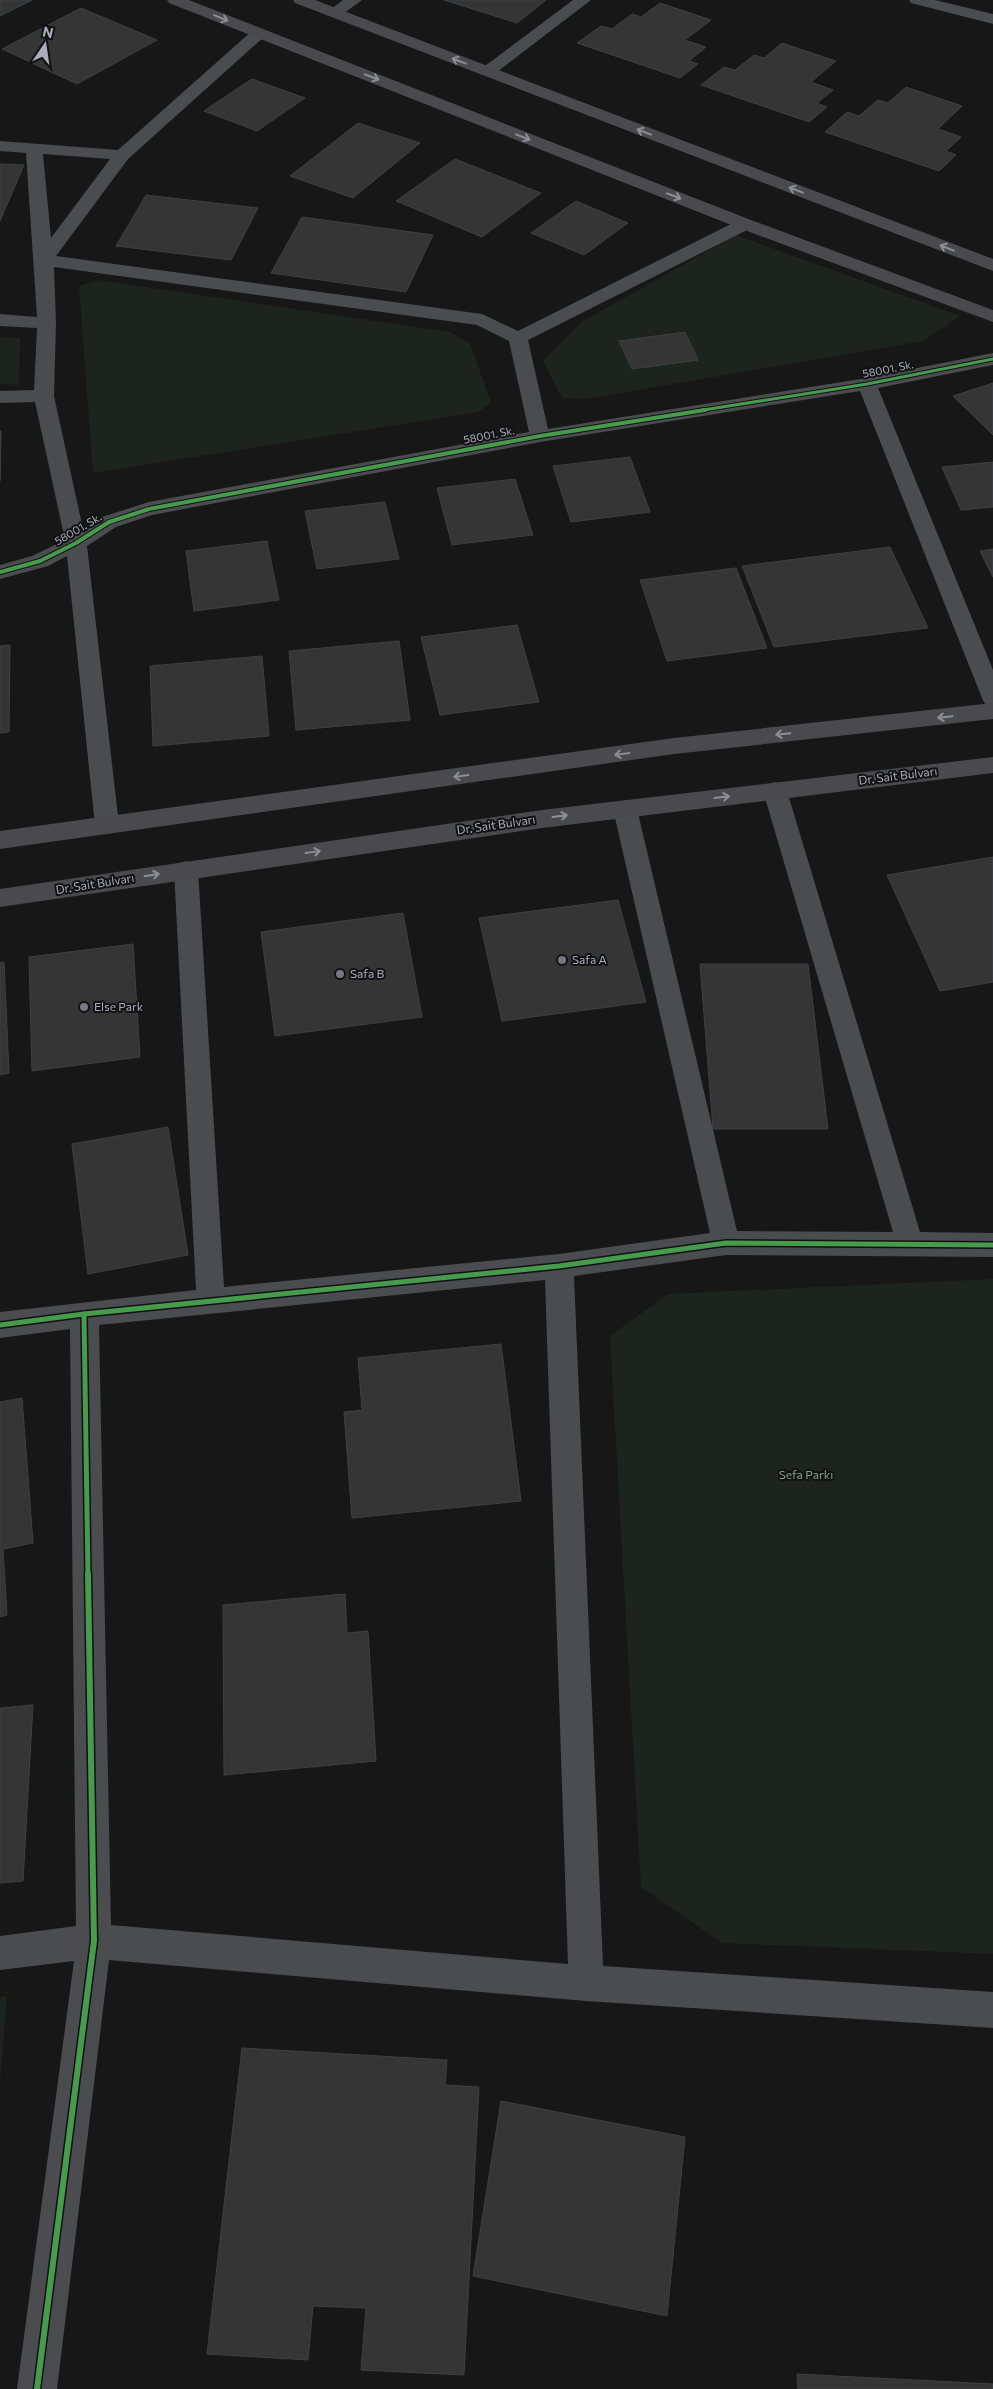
<svg xmlns="http://www.w3.org/2000/svg" width="993" height="2389" viewBox="0 0 993 2389" font-family="Commissioner,sans-serif">
<style>
.green{fill:#1d241e}
.building{fill:#353536;stroke:#3f4043}
.lines{fill:none;stroke-linecap:round;stroke-linejoin:round}
.minor{fill:#4b4c50;fill-rule:evenodd}
.secondary{fill:#4a4a4e;fill-rule:evenodd}
.cycleway-far3-casing{stroke:#111113;stroke-width:5}
.cycleway-far2-casing{stroke:#111113;stroke-width:6}
.cycleway-far1-casing{stroke:#111113;stroke-width:8}
.cycleway-casing{stroke:#111113;stroke-width:9}
.cycleway-far3{stroke:#469c4c;stroke-width:3}
.cycleway-far2{stroke:#469c4c;stroke-width:4}
.cycleway-far1{stroke:#469c4c;stroke-width:5}
.cycleway{stroke:#469c4c;stroke-width:6}
.oneway{stroke:#8c8f98}
.poi-dot{fill:#757880;stroke:#111113;stroke-width:2}
.labels{text-anchor:middle;stroke-width:4;stroke-linejoin:round;paint-order:stroke}
.far-street-label{font-size:11px;fill:#a8adb8;stroke:#111113}
.street-label{font-size:12px;fill:#a8adb8;stroke:#111113}
.poi-label{font-size:12px;fill:#a8adb8;stroke:#111113;text-anchor:start}
.park-label{font-size:12px;fill:#7fa381;stroke:#111113}
</style>
<rect width="100%" height="100%" fill="#171717"/>
<g class="green">
<polygon points="736,235 960,316 923,341 586,399 562,398 543,361 583,321"/>
<polygon points="99,280 450,332 470,343 491,403 478,412 93,473 79,286"/>
<polygon points="0,337 20,338 19,385 0,384"/>
<polygon points="993,1279 993,1954 722,1943 641,1887 610,1336 668,1294"/>
<polygon points="7,1996 0,2082 0,1997"/>
</g>
<g class="building">
<polygon points="0,0 32,0 0,16"/>
<polygon points="444,0 546,0 517,23"/>
<polygon points="660,3 711,20 685,40 706,47 689,61 698,64 680,78 577,43 601,26 612,29 632,14 641,17"/>
<polygon points="81,8 157,40 77,84 2,49"/>
<polygon points="782,43 836,61 811,82 833,90 817,103 827,107 809,122 701,85 724,67 735,70 754,55 764,58"/>
<polygon points="252,79 305,98 257,131 204,111"/>
<polygon points="906,87 962,106 938,129 961,137 946,151 956,155 939,171 825,132 847,112 859,116 878,100 888,103"/>
<polygon points="358,123 420,143 353,198 290,176"/>
<polygon points="455,159 541,193 482,237 396,201"/>
<polygon points="0,164 24,165 0,221"/>
<polygon points="146,195 258,208 231,260 116,246"/>
<polygon points="576,201 628,223 584,255 531,233"/>
<polygon points="302,217 433,235 406,292 271,273"/>
<polygon points="685,332 698,360 632,369 619,341"/>
<polygon points="993,383 993,435 953,396"/>
<polygon points="0,431 1,431 0,481"/>
<polygon points="630,457 650,512 571,522 553,466"/>
<polygon points="993,462 993,507 961,510 942,467"/>
<polygon points="515,479 533,535 452,545 437,488"/>
<polygon points="385,502 399,559 317,569 305,511"/>
<polygon points="267,541 279,600 194,611 186,551"/>
<polygon points="890,547 928,628 774,647 742,566"/>
<polygon points="993,549 993,577 980,551"/>
<polygon points="736,568 767,648 667,661 640,580"/>
<polygon points="517,625 539,702 440,715 421,637"/>
<polygon points="399,641 410,720 296,730 289,651"/>
<polygon points="10,645 9,732 0,733 0,646"/>
<polygon points="262,656 269,736 153,746 150,666"/>
<polygon points="993,857 993,982 940,991 887,875"/>
<polygon points="618,900 646,1002 502,1021 479,918"/>
<polygon points="403,913 422,1017 275,1036 261,932"/>
<polygon points="133,944 140,1057 32,1071 29,957"/>
<polygon points="4,962 9,1073 0,1075 0,963"/>
<polygon points="700,964 808,964 828,1129 713,1129"/>
<polygon points="168,1127 188,1255 88,1274 72,1144"/>
<polygon points="501,1344 521,1501 352,1518 344,1412 362,1410 358,1358"/>
<polygon points="22,1398 33,1543 3,1549 7,1615 0,1617 0,1402"/>
<polygon points="345,1594 347,1633 368,1631 376,1761 224,1775 223,1605"/>
<polygon points="33,1705 23,1881 0,1883 0,1708"/>
<polygon points="242,2048 447,2060 445,2085 479,2087 464,2375 361,2370 366,2308 313,2306 308,2360 207,2354"/>
<polygon points="501,2101 685,2137 667,2316 473,2276"/>
<polygon points="797,2374 993,2384 993,2389 798,2389"/>
</g>
<g class="lines">
<g class="minor">
<polygon points="343,0 362,0 340,16 328,16 326,13"/>
<polygon points="573,0 591,0 493,75 481,75 479,72 481,69"/>
<polygon points="909,0 935,0 993,14 993,24 911,3"/>
<path d="M259,28L265,30L267,33L265,36L128,159L56,256L482,314L518,331L739,220H751L754,224L751,228L528,340L548,429L867,378L993,353V365L878,388L993,670V706L985,704L982,698L860,391L540,442L152,515L116,527L87,546L119,825L115,831L107,834L99,831L95,825L67,556L48,566L0,579V565L32,556L65,540L35,402L0,403V391L34,390L37,328L0,326V314L37,317L26,153L0,151V141L118,150L253,30ZM43,154L110,159L51,238ZM54,267L477,325L509,341L529,432L149,502L102,517L83,529L54,396L56,323Z"/>
<path d="M775,782L783,785L787,791L920,1232L993,1233V1257L726,1255L574,1276L603,1966L993,1992V2028L586,2001L109,1960L57,2389H17L74,1961L0,1970V1936L76,1926L70,1329L0,1338V1312L196,1290L174,870L177,864L186,861L195,864L198,870L224,1287L559,1254L710,1233L613,809L617,803L625,800L633,803L637,809L737,1231L893,1232L763,791L767,785ZM545,1280L568,1964L111,1925L99,1325Z"/>
</g>
<g class="secondary">
<polygon points="167,0 189,0 751,220 993,310 993,322 739,228 169,3"/>
<polygon points="293,0 315,0 993,259 993,271 295,3"/>
<polygon points="993,703 993,719 674,754 0,849 0,831 674,738"/>
<polygon points="993,757 993,773 542,828 0,907 0,889 542,810"/>
</g>
<defs>
<polyline id="cycleway-far3" points="697,411 867,384 993,359"/>
<polyline id="cycleway-far2" points="0,572 40,561 76,543 109,522 149,509 540,436 705,410"/>
<g id="cycleway-far1">
<polyline points="84,1314 88,1575"/>
<polyline points="0,1325 84,1314 559,1266 726,1243 993,1245"/>
</g>
<polyline id="cycleway" points="37,2389 94,1941 88,1574"/>
</defs>
<use href="#cycleway-far3" class="cycleway-far3-casing"/>
<use href="#cycleway-far2" class="cycleway-far2-casing"/>
<use href="#cycleway-far1" class="cycleway-far1-casing"/>
<use href="#cycleway" class="cycleway-casing"/>
<use href="#cycleway-far3" class="cycleway-far3"/>
<use href="#cycleway-far2" class="cycleway-far2"/>
<use href="#cycleway-far1" class="cycleway-far1"/>
<use href="#cycleway" class="cycleway"/>
</g>
<defs><path id="oneway-shaft" d="M-6 0H5M1.5-3L5.5 0L1.5 3" fill="none" stroke-width="1.6" stroke-linecap="round" stroke-linejoin="round" transform="scale(1.25)"/></defs>
<g class="oneway">
<use href="#oneway-shaft" transform="translate(221 18) rotate(22)"/>
<use href="#oneway-shaft" transform="translate(459 61) rotate(-159)"/>
<use href="#oneway-shaft" transform="translate(372 77) rotate(21)"/>
<use href="#oneway-shaft" transform="translate(644 132) rotate(-159)"/>
<use href="#oneway-shaft" transform="translate(523 137) rotate(21)"/>
<use href="#oneway-shaft" transform="translate(796 190) rotate(-159)"/>
<use href="#oneway-shaft" transform="translate(674 196) rotate(21)"/>
<use href="#oneway-shaft" transform="translate(947 248) rotate(-159)"/>
<use href="#oneway-shaft" transform="translate(945 717) rotate(174)"/>
<use href="#oneway-shaft" transform="translate(783 734) rotate(174)"/>
<use href="#oneway-shaft" transform="translate(622 754) rotate(172)"/>
<use href="#oneway-shaft" transform="translate(461 776) rotate(172)"/>
<use href="#oneway-shaft" transform="translate(722 797) rotate(-7)"/>
<use href="#oneway-shaft" transform="translate(560 816) rotate(-7)"/>
<use href="#oneway-shaft" transform="translate(313 852) rotate(-8)"/>
<use href="#oneway-shaft" transform="translate(152 875) rotate(-9)"/>
</g>
<g class="poi-dot">
<circle cx="562" cy="960" r="5"/>
<circle cx="340" cy="974" r="5"/>
<circle cx="84" cy="1007" r="5"/>
</g>
<g class="labels">
<g class="far-street-label">
<text transform="translate(888 369) rotate(-11)" y="4">58001. Sk.</text>
<text transform="translate(489 435) rotate(-11)" y="4">58001. Sk.</text>
<text transform="translate(78 529) rotate(-30)" y="4">58001. Sk.</text>
</g>
<g class="street-label">
<text transform="translate(898 776) rotate(-7)" y="4">Dr. Sait Bulvarı</text>
<text transform="translate(496 825) rotate(-8)" y="4">Dr. Sait Bulvarı</text>
<text transform="translate(95 884) rotate(-9)" y="4">Dr. Sait Bulvarı</text>
</g>
<g class="poi-label">
<text x="572" y="964">Safa A</text>
<text x="350" y="978">Safa B</text>
<text x="94" y="1011">Else Park</text>
</g>
<g class="park-label">
<text x="806" y="1479">Sefa Parkı</text>
</g>
</g>
<g transform="translate(45 45) rotate(13)" stroke="#111113" stroke-width="4" paint-order="stroke">
<path d="M0-4L9 19L0 12L-9 19Z" fill="#a8adb8"/>
<text y="-8" font-size="14" font-weight="bold" text-anchor="middle" fill="#a8adb8">N</text>
</g>
</svg>
